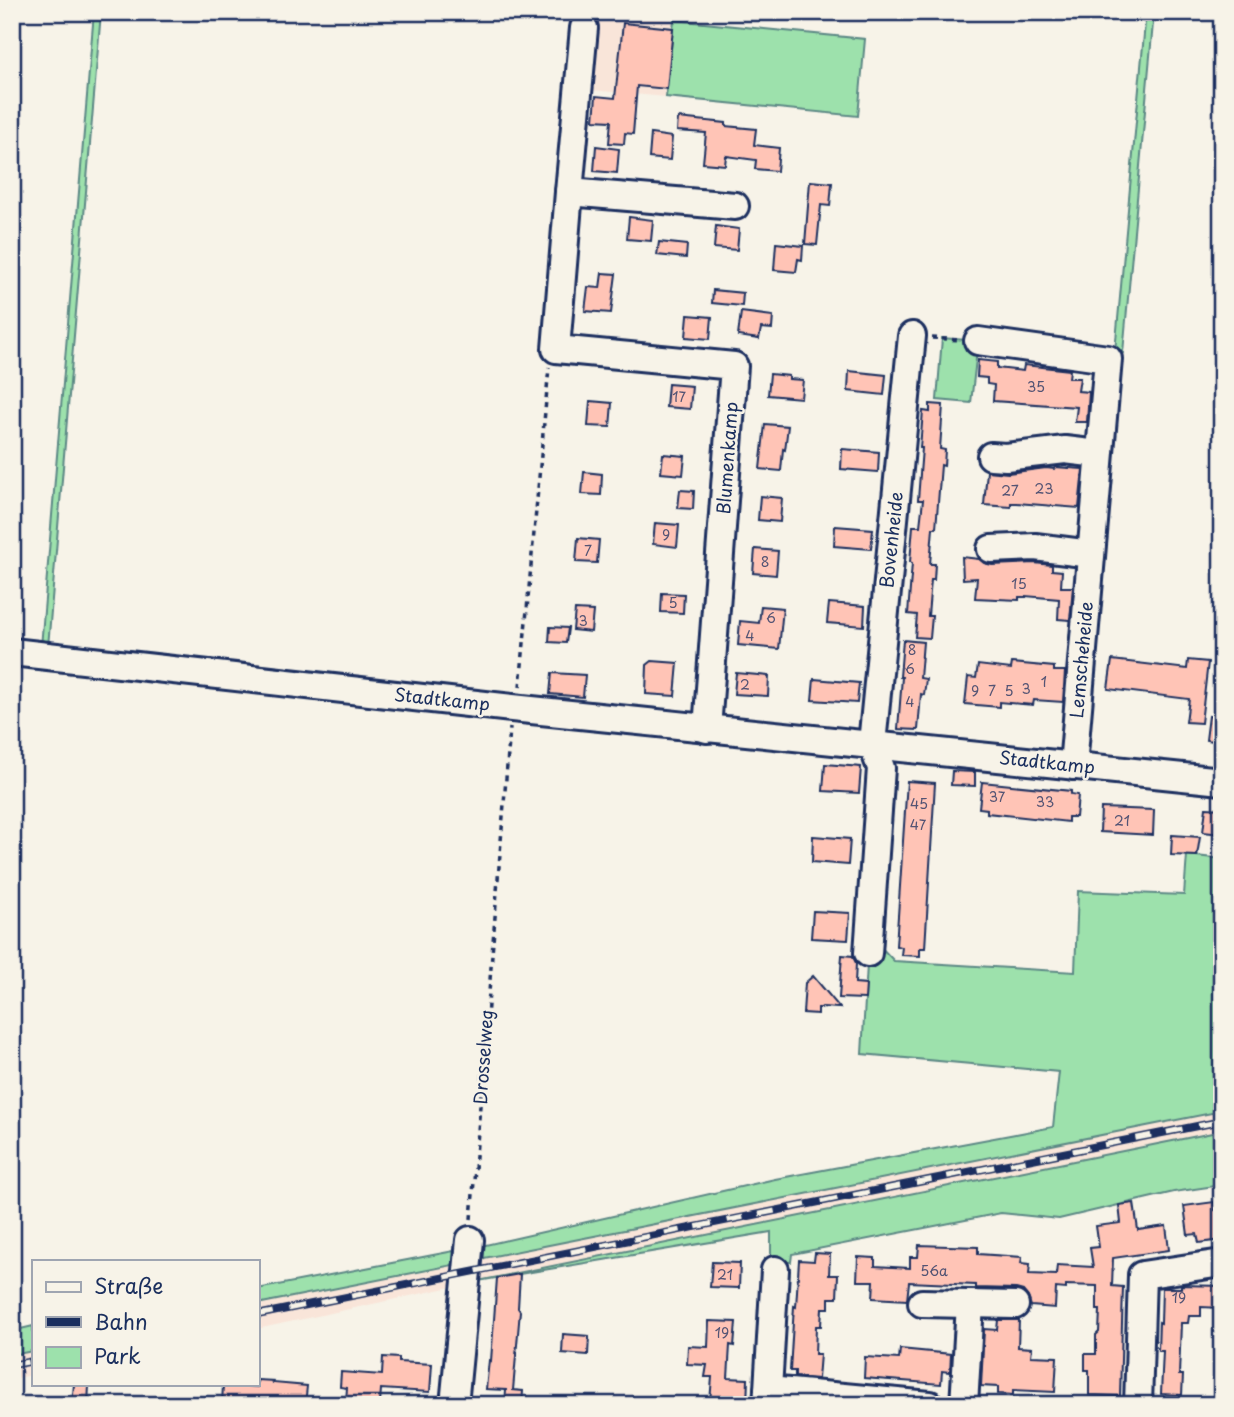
<svg xmlns="http://www.w3.org/2000/svg" width="1234" height="1417" viewBox="0 0 1234 1417" font-family="'Playpen Sans',sans-serif">
<style>
.built{fill:#f9e5d9}
.green{fill:#9de1ac;stroke:#5c8885;stroke-width:2}
.building{fill:#ffc4b6;stroke:#1b2f5e;stroke-width:2}
.lines{fill:none;stroke-linecap:round;stroke-linejoin:round}
.minor-casing{stroke:#1b2f5e;stroke-width:32}
.path{stroke:#1b2f5e;stroke-width:3.5;stroke-dasharray:5 5;stroke-linecap:butt}
.minor{stroke:#f7f3e8;stroke-width:26}
.rail-casing{stroke:#1b2f5e;stroke-width:8}
.rail{stroke:#f7f3e8;stroke-width:5;stroke-dasharray:16;stroke-linecap:butt}
.labels{text-anchor:middle;stroke-width:5;stroke-linejoin:round;paint-order:stroke}
.number-label{font-size:14px;fill:#545474}
.street-label{font-size:18px;fill:#1b2f5e;stroke:#f7f3e8}
</style>
<rect width="100%" height="100%" fill="#f7f3e8"/>
<filter id="ink" filterUnits="userSpaceOnUse"><feTurbulence type="fractalNoise" baseFrequency=".0143" numOctaves="2"/><feDisplacementMap in="SourceGraphic" scale="14" xChannelSelector="R" yChannelSelector="G"/><feConvolveMatrix kernelMatrix="1 2 1 2 8 2 1 2 1" color-interpolation-filters="sRGB"/></filter>
<g filter="url(#ink)">
<g class="built">
<polygon points="576,12 593,12 674,20 666,97 569,88"/>
<polygon points="1222,1111 1222,1131 478,1281 479,1259"/>
<polygon points="458,1264 456,1286 257,1329 257,1304"/>
<polygon points="33,1351 33,1375 12,1379 12,1355"/>
</g>
<g class="green">
<polygon points="94,12 101,12 48,647 41,647"/>
<polygon points="1146,12 1154,12 1123,353 1115,352"/>
<polygon points="674,20 865,39 858,116 666,97"/>
<polygon points="942,338 978,341 971,403 937,400"/>
<polygon points="1187,855 1222,859 1222,1111 479,1259 481,1246 775,1179 1053,1127 1059,1072 862,1054 867,964 875,964 876,942 894,961 1075,972 1078,891 1184,895"/>
<polygon points="1222,1131 1222,1185 1174,1192 1059,1219 1001,1213 792,1254 791,1262 771,1261 771,1232 478,1281"/>
<polygon points="459,1250 458,1264 257,1304 257,1289"/>
<polygon points="33,1326 33,1351 12,1355 12,1331"/>
</g>
<g class="building">
<polygon points="623,23 673,28 667,89 637,86 633,134 625,133 624,144 609,143 611,121 594,120 596,96 615,98"/>
<polygon points="678,118 726,123 726,126 756,129 754,145 779,148 777,171 755,169 756,160 726,156 725,165 703,163 706,133 677,131"/>
<polygon points="651,134 672,137 670,160 649,158"/>
<polygon points="596,146 619,149 617,173 594,171"/>
<polygon points="810,181 832,183 830,206 821,205 817,245 805,244"/>
<polygon points="629,217 653,220 651,241 627,239"/>
<polygon points="716,226 739,229 737,250 714,248"/>
<polygon points="659,242 687,245 686,258 657,255"/>
<polygon points="776,243 803,246 802,260 798,259 796,272 774,270"/>
<polygon points="602,273 616,274 611,313 585,311 588,287 600,288"/>
<polygon points="713,290 743,293 742,306 712,303"/>
<polygon points="741,312 773,316 772,329 761,328 759,339 738,336"/>
<polygon points="688,315 712,317 710,339 686,337"/>
<polygon points="978,360 997,362 997,368 1023,371 1024,365 1070,370 1069,378 1080,378 1078,391 1089,392 1087,422 1075,422 1077,407 993,401 994,385 987,384 987,378 977,377"/>
<polygon points="849,371 886,375 884,395 848,391"/>
<polygon points="770,374 789,376 789,379 803,380 801,398 768,395"/>
<polygon points="668,384 692,386 690,409 666,407"/>
<polygon points="590,401 612,403 610,427 588,426"/>
<polygon points="930,404 943,405 940,449 945,450 944,466 941,465 936,528 933,528 930,564 935,564 934,580 931,580 928,616 932,616 930,638 915,637 917,615 908,614 912,563 910,562 913,526 920,526 923,500 918,500 922,448 920,448 923,411 930,412"/>
<polygon points="765,424 788,426 785,450 783,449 781,471 760,469"/>
<polygon points="842,449 879,452 878,472 841,469"/>
<polygon points="663,454 685,456 683,475 661,473"/>
<polygon points="1055,467 1083,469 1079,508 1017,503 1011,503 1011,507 984,505 987,471 1008,473 1046,468 1054,469"/>
<polygon points="584,472 602,474 601,495 582,494"/>
<polygon points="680,490 694,491 693,509 678,508"/>
<polygon points="760,496 782,498 780,522 758,520"/>
<polygon points="655,523 679,525 677,547 653,544"/>
<polygon points="835,526 873,529 871,549 834,546"/>
<polygon points="578,538 599,540 597,563 576,562"/>
<polygon points="755,549 778,551 776,575 753,573"/>
<polygon points="962,557 979,559 984,563 992,565 1034,563 1052,565 1052,570 1062,571 1061,587 1073,587 1070,620 1058,619 1059,599 1026,596 1026,597 1019,597 1019,600 975,598 977,578 963,579"/>
<polygon points="662,593 684,594 683,613 661,612"/>
<polygon points="829,603 865,606 864,626 827,623"/>
<polygon points="761,606 783,608 779,649 738,645 740,621 759,623"/>
<polygon points="575,610 593,611 591,632 573,630"/>
<polygon points="550,627 568,628 566,643 549,642"/>
<polygon points="903,640 923,642 920,678 926,679 924,695 921,694 918,730 898,729 902,677 900,677"/>
<polygon points="1112,660 1187,669 1188,660 1208,662 1201,723 1186,722 1189,699 1108,689"/>
<polygon points="652,661 678,663 675,696 646,694 647,665"/>
<polygon points="1012,663 1054,667 1054,671 1065,671 1063,702 1034,700 1033,705 999,702 999,707 965,704 968,677 976,678 978,665 1011,669"/>
<polygon points="552,673 585,675 583,697 550,694"/>
<polygon points="736,673 769,676 768,696 734,694"/>
<polygon points="814,679 859,683 857,703 812,700"/>
<polygon points="1209,716 1222,718 1222,742 1206,740"/>
<polygon points="825,764 861,767 859,793 823,791"/>
<polygon points="952,771 975,772 975,786 951,785"/>
<polygon points="907,781 935,783 925,948 920,948 920,956 901,955 902,947 896,946"/>
<polygon points="982,782 1071,791 1071,794 1078,795 1076,817 1068,817 1068,822 987,813 987,809 979,808"/>
<polygon points="1101,808 1154,810 1153,835 1100,832"/>
<polygon points="1206,808 1222,809 1222,834 1203,832"/>
<polygon points="1172,835 1200,837 1197,856 1171,855"/>
<polygon points="813,836 850,839 848,865 812,862"/>
<polygon points="813,911 850,913 848,940 811,938"/>
<polygon points="842,955 853,956 856,963 855,983 866,984 865,999 839,998"/>
<polygon points="813,976 840,1008 822,1007 821,1008 818,1008 818,1014 803,1013 805,983"/>
<polygon points="1214,1202 1215,1210 1222,1209 1222,1240 1199,1243 1197,1234 1188,1235 1184,1206"/>
<polygon points="1134,1203 1138,1230 1166,1226 1169,1250 1113,1258 1112,1286 1123,1287 1120,1396 1089,1395 1089,1370 1085,1370 1085,1354 1096,1354 1096,1335 1099,1332 1100,1310 1097,1310 1097,1286 1066,1285 1066,1289 1056,1288 1055,1308 1031,1306 1028,1297 1023,1291 1016,1289 976,1288 976,1285 909,1282 907,1300 873,1298 874,1281 857,1281 858,1257 875,1258 875,1266 910,1268 910,1257 918,1257 919,1245 978,1247 978,1254 1022,1257 1021,1263 1030,1264 1029,1274 1056,1275 1057,1265 1093,1267 1090,1248 1099,1247 1096,1226 1121,1223 1119,1205"/>
<polygon points="815,1253 830,1254 829,1275 838,1275 837,1298 829,1298 829,1308 822,1308 821,1326 816,1326 815,1354 820,1354 818,1379 795,1377 795,1371 790,1371 794,1306 796,1307 799,1260 814,1261"/>
<polygon points="712,1262 740,1263 739,1288 710,1287"/>
<polygon points="520,1274 518,1308 520,1311 519,1322 513,1390 523,1391 522,1405 505,1405 506,1390 486,1389 489,1360 491,1361 497,1278"/>
<polygon points="1181,1285 1222,1286 1222,1308 1201,1307 1201,1316 1189,1316 1188,1323 1181,1323 1179,1375 1183,1375 1182,1395 1161,1394 1163,1351 1158,1351 1159,1322 1161,1323 1162,1288 1181,1288"/>
<polygon points="998,1320 1019,1320 1018,1347 1032,1348 1031,1356 1057,1357 1055,1392 1013,1390 1013,1395 998,1394 998,1387 981,1386 984,1329 997,1330"/>
<polygon points="709,1321 736,1322 734,1346 730,1345 728,1378 748,1379 747,1404 710,1402 712,1377 705,1377 707,1365 687,1364 688,1346 708,1347"/>
<polygon points="563,1334 589,1336 588,1355 562,1353"/>
<polygon points="900,1349 951,1354 950,1372 942,1371 941,1384 864,1378 865,1357 899,1359"/>
<polygon points="383,1357 399,1358 399,1362 432,1364 430,1392 381,1389 380,1403 346,1401 347,1388 340,1387 341,1372 382,1375"/>
<polygon points="257,1380 274,1381 273,1383 307,1386 305,1405 222,1405 223,1384 257,1387"/>
<polygon points="74,1384 89,1385 88,1405 72,1405"/>
</g>
<g class="lines">
<defs>
<g id="minor">
<polyline points="569,192 584,28"/>
<polyline points="978,341 1108,359 1073,766"/>
<polyline points="991,456 1006,457 1065,450 1099,454"/>
<polyline points="991,549 1035,547 1091,554"/>
<polyline points="12,652 512,708 1222,781"/>
<polyline points="707,729 734,366 556,349 569,192 735,206"/>
<polyline points="868,953 881,768 872,744 912,336"/>
<polyline points="922,1303 1015,1305"/>
<polyline points="768,1390 775,1270"/>
<polyline points="454,1405 470,1240"/>
<polyline points="767,1405 768,1390 930,1405"/>
<polyline points="964,1405 970,1304"/>
<polyline points="1138,1405 1142,1275 1222,1263"/>
</g>
</defs>
<use href="#minor" class="minor-casing"/>
<g class="path">
<polyline points="932,338 959,340"/>
<polyline points="520,687 549,367"/>
<polyline points="471,1219 510,728"/>
</g>
<use href="#minor" class="minor"/>
<defs>
<g id="rail">
<polyline points="257,1315 1222,1121"/>
<polyline points="12,1365 33,1361"/>
</g>
</defs>
<use href="#rail" class="rail-casing"/>
<use href="#rail" class="rail"/>
</g>
</g>
<g class="labels">
<g class="number-label">
<text x="1036" y="392">35</text>
<text x="679" y="402">17</text>
<text x="1044" y="494">23</text>
<text x="1010" y="496">27</text>
<text x="666" y="540">9</text>
<text x="588" y="556">7</text>
<text x="765" y="567">8</text>
<text x="1019" y="589">15</text>
<text x="673" y="608">5</text>
<text x="771" y="623">6</text>
<text x="583" y="626">3</text>
<text x="750" y="641">4</text>
<text x="912" y="655">8</text>
<text x="910" y="674">6</text>
<text x="1044" y="687">1</text>
<text x="745" y="690">2</text>
<text x="1026" y="694">3</text>
<text x="975" y="696">9</text>
<text x="992" y="696">7</text>
<text x="1009" y="696">5</text>
<text x="910" y="707">4</text>
<text x="997" y="802">37</text>
<text x="1045" y="807">33</text>
<text x="919" y="809">45</text>
<text x="1122" y="826">21</text>
<text x="918" y="830">47</text>
<text x="934" y="1276">56a</text>
<text x="725" y="1280">21</text>
<text x="1179" y="1303">19</text>
<text x="722" y="1338">19</text>
</g>
<g class="street-label">
<text transform="translate(728 458) rotate(-86)" y="6">Blumenkamp</text>
<text transform="translate(892 540) rotate(-84)" y="6">Bovenheide</text>
<text transform="translate(1082 660) rotate(-85)" y="6">Lemscheheide</text>
<text transform="translate(442 700) rotate(6)" y="6">Stadtkamp</text>
<text transform="translate(1047 763) rotate(6)" y="6">Stadtkamp</text>
<text transform="translate(484 1057) rotate(-86)" y="6">Drosselweg</text>
</g>
</g>
<rect width="1234" height="1417" fill="none" stroke="#f7f3e8" stroke-width="42"/>
<rect x="21" y="21" width="1192" height="1375" fill="none" stroke="#1b2f5e" stroke-width="2.5" filter="url(#ink)"/>
<rect x="32" y="1260" width="228" height="126" fill="#f7f3e8" stroke="#9fa5b1" stroke-width="2"/>
<rect x="46" y="1282" width="35" height="10" fill="#f7f3e8" stroke="#9fa5b1" stroke-width="2"/>
<text x="94" y="1294" font-size="21" fill="#1b2f5e">Straße</text>
<rect x="46" y="1317" width="35" height="10" fill="#1b2f5e" stroke="#9fa5b1" stroke-width="2"/>
<text x="94" y="1330" font-size="21" fill="#1b2f5e">Bahn</text>
<rect x="46" y="1347" width="35" height="21" fill="#9de1ac" stroke="#9fa5b1" stroke-width="2"/>
<text x="94" y="1364" font-size="21" fill="#1b2f5e">Park</text>
</svg>
